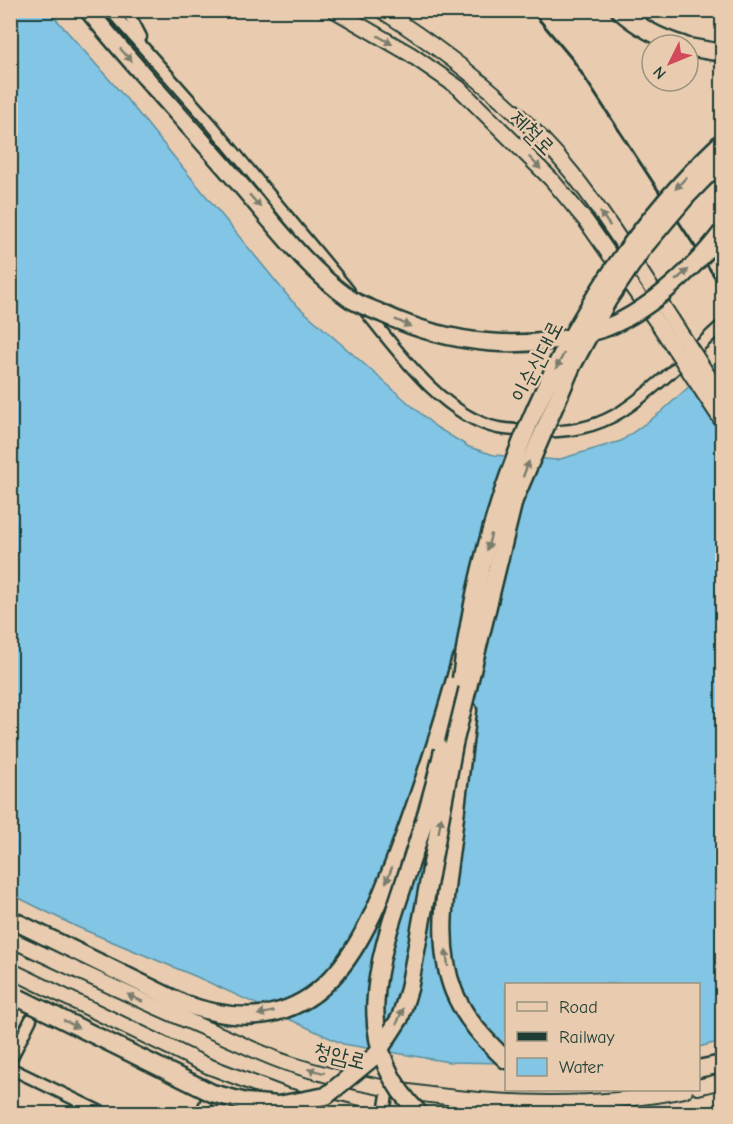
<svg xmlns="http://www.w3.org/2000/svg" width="733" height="1124" viewBox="0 0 733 1124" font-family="'Comic Neue','Poor Story',sans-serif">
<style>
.water{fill:#83c5e4;stroke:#5b8f9e;stroke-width:1.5}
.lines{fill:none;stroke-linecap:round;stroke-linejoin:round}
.minor-casing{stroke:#1f3d34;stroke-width:15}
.major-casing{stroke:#1f3d34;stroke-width:18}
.highway-casing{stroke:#1f3d34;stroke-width:21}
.minor{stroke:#e9ccb0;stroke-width:10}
.major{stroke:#e9ccb0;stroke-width:14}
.highway{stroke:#e9ccb0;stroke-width:16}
.rail{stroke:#1f3d34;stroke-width:3}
.major-bridge-casing{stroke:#1f3d34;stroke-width:18;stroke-linecap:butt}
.highway-bridge-casing{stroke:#1f3d34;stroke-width:21;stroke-linecap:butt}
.major-bridge{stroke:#e9ccb0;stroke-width:14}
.highway-bridge{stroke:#e9ccb0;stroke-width:16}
.oneway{fill:#7a7d6c}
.labels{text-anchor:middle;stroke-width:5;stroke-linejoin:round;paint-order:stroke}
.street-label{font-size:22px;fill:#1f3d34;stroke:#e9ccb0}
</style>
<rect width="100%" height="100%" fill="#e9ccb0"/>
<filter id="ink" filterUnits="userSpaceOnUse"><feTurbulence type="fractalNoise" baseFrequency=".0167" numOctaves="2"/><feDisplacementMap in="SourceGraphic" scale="12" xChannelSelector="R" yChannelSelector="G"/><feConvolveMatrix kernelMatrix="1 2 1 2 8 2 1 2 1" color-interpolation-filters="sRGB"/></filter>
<g filter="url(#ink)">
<polygon class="water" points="10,11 49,11 130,103 292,301 436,427 469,447 494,455 557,460 621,441 661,412 722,357 722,1041 699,1047 698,984 506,984 506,1063 449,1062 343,1044 197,977 77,927 11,894"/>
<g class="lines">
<defs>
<g id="minor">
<polyline points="110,10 211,124 349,291"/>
<polyline points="127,10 141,37"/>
<path d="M363,308C396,349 443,416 498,428C511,430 525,431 539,431C567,433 597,427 622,411C658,387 690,354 722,325"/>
<polyline points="10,1061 31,1019"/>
<polyline points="10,1068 105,1114"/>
<polyline points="201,1114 207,1100"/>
<polyline points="384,1114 388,1088"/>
</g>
<g id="major">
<polyline points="334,10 410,54 459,88 551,179 586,221 661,328"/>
<path d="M381,10C451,55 520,108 572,173C609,220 640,271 672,320"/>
<path d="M10,939C79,971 147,1004 216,1033C240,1043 263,1055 287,1063C406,1102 563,1115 685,1090"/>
<polyline points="10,970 208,1066 284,1095 359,1114"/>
<polyline points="698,1087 722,1081"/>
<polyline points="711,1114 722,1112"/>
</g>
<g id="highway">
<path d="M619,10C638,27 659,38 683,45"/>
<polyline points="688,47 722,53"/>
<path d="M468,710C463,751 458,792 453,833C447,883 434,943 454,992C466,1020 484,1039 506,1060"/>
<path d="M10,919L182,1003C325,1055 366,939 406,831C426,775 445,719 460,661"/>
<polyline points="698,1069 722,1064"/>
</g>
</defs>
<use href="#minor" class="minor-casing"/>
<use href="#major" class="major-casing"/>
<use href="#highway" class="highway-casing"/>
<use href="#minor" class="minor"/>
<use href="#major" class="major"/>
<use href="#highway" class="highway"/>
<polyline class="rail" points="531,10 573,60 722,288"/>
<defs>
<g id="major-bridge">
<polyline points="672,320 722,397"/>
<polyline points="661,328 722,421"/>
</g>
<g id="highway-bridge">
<path d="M88,10C136,69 188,124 237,181C272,221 306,268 350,299C360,305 372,309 383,314C450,345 527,353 599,330C644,316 694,269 722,232"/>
<path d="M461,679C485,479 575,280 722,142"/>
<polyline points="19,998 212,1093 246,1102 278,1105 326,1096 376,1055 400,1018 409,989 454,744 514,500 571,368 608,300 643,248 686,197 722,160"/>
<path d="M420,1114C344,1041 382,950 410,865C423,827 434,789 443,750"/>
</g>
</defs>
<use href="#major-bridge" class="major-bridge-casing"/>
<use href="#highway-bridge" class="highway-bridge-casing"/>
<use href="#major-bridge" class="major-bridge"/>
<use href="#highway-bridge" class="highway-bridge"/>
</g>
<defs><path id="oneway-solid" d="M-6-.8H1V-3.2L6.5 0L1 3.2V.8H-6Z" transform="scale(1.5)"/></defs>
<g class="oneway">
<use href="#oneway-solid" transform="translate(385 40) rotate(30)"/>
<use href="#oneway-solid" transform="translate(126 55) rotate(48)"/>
<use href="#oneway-solid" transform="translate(535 163) rotate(46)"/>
<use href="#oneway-solid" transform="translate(681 183) rotate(133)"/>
<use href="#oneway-solid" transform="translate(255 201) rotate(49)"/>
<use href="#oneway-solid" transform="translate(605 219) rotate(-126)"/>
<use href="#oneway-solid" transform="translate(682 275) rotate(-40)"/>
<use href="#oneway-solid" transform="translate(403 323) rotate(24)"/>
<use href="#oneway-solid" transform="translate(560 361) rotate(117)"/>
<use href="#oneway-solid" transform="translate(526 469) rotate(-69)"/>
<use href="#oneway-solid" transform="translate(489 542) rotate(105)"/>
<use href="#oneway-solid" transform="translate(440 825) rotate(-80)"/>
<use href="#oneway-solid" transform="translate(389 875) rotate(112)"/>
<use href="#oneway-solid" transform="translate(447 958) rotate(-97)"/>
<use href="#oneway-solid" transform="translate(135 998) rotate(-154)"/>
<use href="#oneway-solid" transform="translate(266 1013) rotate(168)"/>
<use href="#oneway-solid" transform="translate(400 1016) rotate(-68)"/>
<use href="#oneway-solid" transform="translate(71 1024) rotate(27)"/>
<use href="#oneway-solid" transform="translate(316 1071) rotate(-166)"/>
</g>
</g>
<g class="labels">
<g class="street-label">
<text transform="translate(533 132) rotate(45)" y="8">제철로</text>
<text transform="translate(536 361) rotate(-63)" y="8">이순신대로</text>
<text transform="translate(340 1055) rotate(14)" y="8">청암로</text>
</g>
</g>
<rect width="733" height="1124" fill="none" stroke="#e9ccb0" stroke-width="36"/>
<rect x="18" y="18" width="697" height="1088" fill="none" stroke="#1f3d34" stroke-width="2" filter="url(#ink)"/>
<rect x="505" y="983" width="195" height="108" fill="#e9ccb0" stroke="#98937e" stroke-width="1.5"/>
<rect x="517" y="1002" width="30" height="9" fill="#e9ccb0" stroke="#98937e" stroke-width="1.5"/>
<text x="559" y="1013" font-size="18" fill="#1f3d34">Road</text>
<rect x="517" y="1032" width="30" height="9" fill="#1f3d34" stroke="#98937e" stroke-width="1.5"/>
<text x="559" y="1043" font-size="18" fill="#1f3d34">Railway</text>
<rect x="517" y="1058" width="30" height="18" fill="#83c5e4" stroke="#98937e" stroke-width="1.5"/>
<text x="559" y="1073" font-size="18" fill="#1f3d34">Water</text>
<g transform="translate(670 63) rotate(227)"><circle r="28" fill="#e9ccb0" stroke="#98937e" stroke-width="1.5"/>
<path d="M0-4.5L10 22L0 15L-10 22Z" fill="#d1495b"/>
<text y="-9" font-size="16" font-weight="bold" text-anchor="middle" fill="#1f3d34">N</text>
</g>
</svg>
